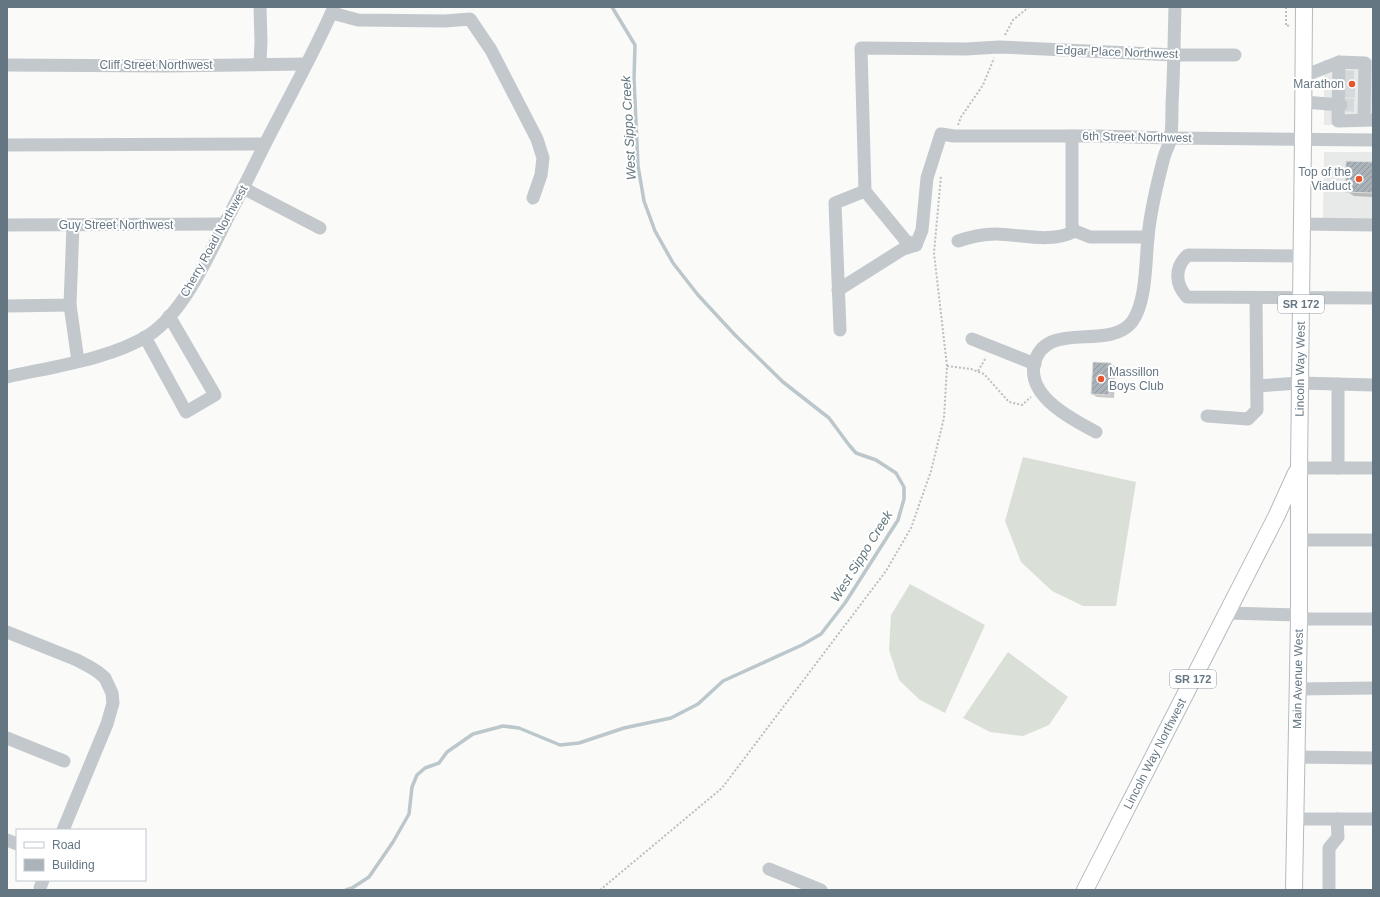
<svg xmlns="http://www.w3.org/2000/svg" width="1380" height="897" viewBox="0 0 1380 897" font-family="Arial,sans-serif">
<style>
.built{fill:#e8e9e9}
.grass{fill:#dadfd7}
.shadow{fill:#0003}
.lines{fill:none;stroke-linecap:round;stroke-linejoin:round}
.stream{stroke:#bbc7cb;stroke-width:3.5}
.building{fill:url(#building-hatch);stroke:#dcdcda}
.minor-tunnel{stroke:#d5d9db;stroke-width:13;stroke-dasharray:13 6;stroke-linecap:butt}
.major-casing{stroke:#b5babe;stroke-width:18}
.path{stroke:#bbbfc2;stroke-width:2;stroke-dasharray:2 2;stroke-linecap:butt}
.minor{stroke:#c3c8cc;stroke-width:13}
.major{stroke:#fff;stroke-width:16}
.poi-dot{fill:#e4572e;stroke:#fff;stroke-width:1.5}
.labels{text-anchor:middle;stroke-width:4;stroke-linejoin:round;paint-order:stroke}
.shield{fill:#fff;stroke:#939fa8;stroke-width:1}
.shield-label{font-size:11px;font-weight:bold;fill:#657683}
.street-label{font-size:12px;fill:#657683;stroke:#fff}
.poi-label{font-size:12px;fill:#657683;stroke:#fff;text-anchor:end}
.water-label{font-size:13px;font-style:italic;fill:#60757c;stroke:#fff}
</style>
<defs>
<pattern id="building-hatch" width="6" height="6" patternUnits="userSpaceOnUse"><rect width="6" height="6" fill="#aab3b9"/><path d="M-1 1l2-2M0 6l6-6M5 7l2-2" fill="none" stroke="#8e969c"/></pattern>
</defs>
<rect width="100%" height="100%" fill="#fafaf8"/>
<g class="built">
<polygon points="1373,59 1373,125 1324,125 1324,60"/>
<polygon points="1324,152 1373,152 1373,220 1323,219"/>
</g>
<g class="grass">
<polygon points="1023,457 1136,482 1116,606 1083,606 1052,591 1021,562 1005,521"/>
<polygon points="910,584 985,625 945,713 920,700 899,680 889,650 891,615"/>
<polygon points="1008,652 1068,697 1049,725 1023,736 990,732 963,718"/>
</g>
<g class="shadow">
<polygon points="1373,163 1373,197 1354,196 1346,191"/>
<polygon points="1111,364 1116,367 1114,398 1097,397 1092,394"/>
</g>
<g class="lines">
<polyline class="stream" points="346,890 352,888 369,877 393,842 409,814 412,787 417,775 425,768 439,763 447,752 473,734 503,726 519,728 560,745 579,743 624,728 671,718 698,704 723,681 802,645 821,634 845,603 898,520 904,499 904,487 896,473 876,460 856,453 849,445 829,418 783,382 735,335 698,295 673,263 655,231 644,201 638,166 634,79 635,45 612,7"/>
</g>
<g class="building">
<polygon points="1346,161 1373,162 1373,193 1345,192"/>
<polygon points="1093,362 1111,363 1109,395 1091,394"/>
</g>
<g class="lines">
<g class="minor-tunnel">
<polyline points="1341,77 1357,77"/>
<polyline points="1342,91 1357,91"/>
<polyline points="1341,105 1357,105"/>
</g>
<defs>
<g id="major">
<path id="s1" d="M1085,890L1276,517L1296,473"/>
<path id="s2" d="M1294,890L1299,619V468L1303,139L1304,7"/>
</g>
</defs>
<use href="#major" class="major-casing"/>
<g class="path">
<polyline points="1286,7 1286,26 1291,25"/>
<polyline points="1005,35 1013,20 1029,7"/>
<polyline points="958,125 961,117 983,85 994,58"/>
<polyline points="947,366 971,369 984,374 1009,402 1022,405 1031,397"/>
<polyline points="978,371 984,361 986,357"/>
<polyline points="600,890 722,788 886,571 911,528 931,471 944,418 947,366 934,253 941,176"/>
</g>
<g class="minor">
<polyline points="260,7 261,41 260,64"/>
<polyline points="332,13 358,20 445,21 470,19 491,50 537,139 543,158 541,175 533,198"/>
<polyline points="1235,55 1175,55 999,47 966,49 861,48 865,191 906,241 916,245 922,230 927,178 941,134 954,136 1097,136 1171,138 1373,140"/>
<polyline points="7,65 167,66 305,64"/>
<polyline points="1304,76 1339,62"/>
<polyline points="1304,102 1341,105"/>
<polyline points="1364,120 1365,63 1339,62 1338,121 1373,120"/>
<polyline points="1072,136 1072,226 1075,231 1090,237 1148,237"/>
<polyline points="7,145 265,144"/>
<polyline points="243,188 320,228"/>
<polyline points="1302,224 1373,225"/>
<polyline points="7,225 225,224"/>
<path d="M958,241C970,237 982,234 995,234C1021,234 1050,244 1075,231"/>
<path d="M1302,256L1188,255C1174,267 1175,284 1187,297L1373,298"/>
<polyline points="838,290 903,249 916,245"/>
<polyline points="70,305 78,361"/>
<polyline points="7,306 70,305 73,225"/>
<polyline points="840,330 835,203 865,191"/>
<polyline points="145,337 186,412 215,395 169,316"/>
<polyline points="972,339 1035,364"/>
<path d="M7,377C51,367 111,359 149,335C183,313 208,257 226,221C240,195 253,168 266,142C289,97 314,53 334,7"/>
<polyline points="1338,384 1338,468"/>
<polyline points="1257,386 1300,383 1373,385"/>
<polyline points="1207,416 1248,419 1257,410 1256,298"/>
<path d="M1096,432C1073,420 1028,397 1034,365C1044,318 1108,352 1132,322C1148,300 1145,255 1149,228C1152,204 1158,180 1164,157C1166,150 1170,144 1171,137C1172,126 1172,115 1172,104C1174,71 1174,39 1175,7"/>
<polyline points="1299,468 1373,468"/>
<polyline points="1299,540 1373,540"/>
<polyline points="1227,613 1299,615"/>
<polyline points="1299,619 1373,619"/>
<polyline points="7,632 77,660 90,667 98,672 105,678 112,693 113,703 107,724 63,830"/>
<polyline points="1298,689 1373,688"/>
<polyline points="7,738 64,761"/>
<polyline points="1297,757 1373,758"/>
<polyline points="1295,819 1373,819"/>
<polyline points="7,840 17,844"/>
<polyline points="769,869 821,890"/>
<polyline points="40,888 43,880"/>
<polyline points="1329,890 1329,848 1338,837 1337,819"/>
</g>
<use href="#major" class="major"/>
</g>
<g class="poi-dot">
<circle cx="1352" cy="84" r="4"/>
<circle cx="1359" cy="179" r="4"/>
<circle cx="1101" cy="379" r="4"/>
</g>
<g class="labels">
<g class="shield">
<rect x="1278" y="295" width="46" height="18" rx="3"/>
<rect x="1170" y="670" width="46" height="18" rx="3"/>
</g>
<g class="shield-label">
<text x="1301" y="308">SR 172</text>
<text x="1193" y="683">SR 172</text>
</g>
<g class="street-label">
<text transform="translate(1117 52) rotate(2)" y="4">Edgar Place Northwest</text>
<text x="156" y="69">Cliff Street Northwest</text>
<text transform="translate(1137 137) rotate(1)" y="4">6th Street Northwest</text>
<text x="116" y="229">Guy Street Northwest</text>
<text transform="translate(214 241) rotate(-61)" y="4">Cherry Road Northwest</text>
<text dy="4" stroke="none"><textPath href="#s2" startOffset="521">Lincoln Way West</textPath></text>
<text dy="4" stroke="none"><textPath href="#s2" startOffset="211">Main Avenue West</textPath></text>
<text dy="4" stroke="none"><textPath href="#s1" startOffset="153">Lincoln Way Northwest</textPath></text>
</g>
<g class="poi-label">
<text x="1344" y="88">Marathon</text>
<text x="1351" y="176">Top of the<tspan x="1351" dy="14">Viaduct</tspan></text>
<text x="1109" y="376" text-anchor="start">Massillon<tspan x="1109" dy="14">Boys Club</tspan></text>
</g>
<g class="water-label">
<text transform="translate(628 128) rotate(-93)" y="5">West Sippo Creek</text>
<text transform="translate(861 556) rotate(-58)" y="5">West Sippo Creek</text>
</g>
</g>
<rect width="1380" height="897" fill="none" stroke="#657683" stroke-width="16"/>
<rect x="16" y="829" width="130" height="52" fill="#ffffff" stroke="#c1c8cd"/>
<rect x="24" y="842" width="20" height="6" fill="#ffffff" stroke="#c1c8cd"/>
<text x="52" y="849" font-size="12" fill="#657683">Road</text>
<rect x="24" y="859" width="20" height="12" fill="#aab3b9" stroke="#c1c8cd"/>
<text x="52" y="869" font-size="12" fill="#657683">Building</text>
</svg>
